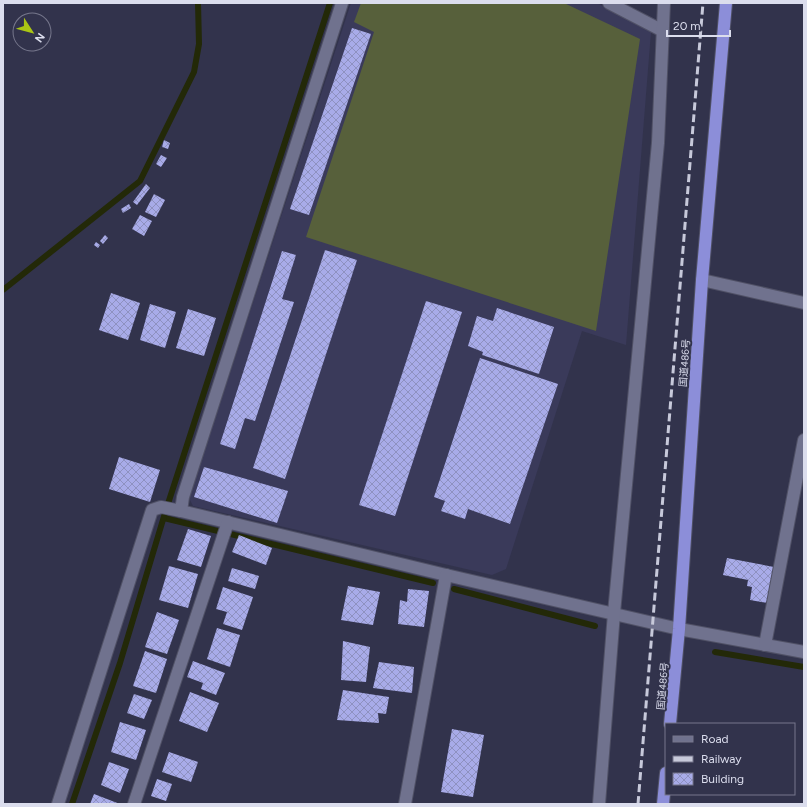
<svg xmlns="http://www.w3.org/2000/svg" width="807" height="807" viewBox="0 0 807 807" font-family="Figtree,'Noto Sans JP',sans-serif">
<style>
.built{fill:#3a3a5a}
.pitch{fill:#57603b}
.lines{fill:none;stroke-linecap:round;stroke-linejoin:round}
.stream{stroke:#232908;stroke-width:6}
.building{fill:url(#building-cross-hatch)}
.minor-casing{stroke:#505166;stroke-width:14}
.highway-casing{stroke:#505166;stroke-width:14}
.minor{stroke:#70728e;stroke-width:12}
.highway{stroke:#8c8ed9;stroke-width:12}
.rail{stroke:#c7c9da;stroke-width:3;stroke-dasharray:8 4;stroke-linecap:butt}
.labels{text-anchor:middle;stroke-width:4;stroke-linejoin:round;paint-order:stroke}
.street-label{font-size:10px;fill:#dbdded;stroke:#32334c}
</style>
<defs>
<pattern id="building-cross-hatch" width="8" height="8" patternUnits="userSpaceOnUse"><rect width="8" height="8" fill="#a8abe8"/><path d="M0 0l8 8M0 8l8-8" fill="none" stroke="#8e91c0"/></pattern>
</defs>
<rect width="100%" height="100%" fill="#32334c"/>
<polygon class="built" points="351,3 597,3 651,32 626,345 582,331 506,569 492,575 193,506 189,498"/>
<polygon class="pitch" points="361,3 564,3 640,39 596,331 306,237 374,32 354,22"/>
<g class="lines">
<g class="stream">
<polyline points="3,290 140,181 194,72 199,44 198,3"/>
<polyline points="164,518 433,583"/>
<polyline points="454,589 595,626"/>
<polyline points="715,652 804,667"/>
<polyline points="72,804 120,663 165,513 330,3"/>
</g>
</g>
<g class="building">
<polygon points="352,28 371,34 309,215 290,209"/>
<polygon points="164,140 170,143 168,149 162,147"/>
<polygon points="161,155 167,158 161,167 156,164"/>
<polygon points="146,184 150,188 137,205 133,202"/>
<polygon points="154,194 165,200 156,217 145,212"/>
<polygon points="129,204 131,208 123,213 121,209"/>
<polygon points="140,215 152,221 144,236 132,229"/>
<polygon points="105,235 108,238 103,244 100,241"/>
<polygon points="96,242 100,245 98,248 94,245"/>
<polygon points="325,250 357,260 285,479 253,468"/>
<polygon points="282,251 296,255 282,299 294,302 255,421 245,418 235,449 220,444"/>
<polygon points="111,293 140,303 128,340 99,330"/>
<polygon points="426,301 462,312 395,516 359,505"/>
<polygon points="150,304 176,312 165,348 140,340"/>
<polygon points="497,308 554,327 539,374 482,355 483,352 468,346 477,316 493,321"/>
<polygon points="188,309 216,318 204,356 176,348"/>
<polygon points="480,358 558,384 510,524 468,509 465,519 441,511 445,501 434,497"/>
<polygon points="119,457 160,470 150,502 109,489"/>
<polygon points="204,467 288,491 277,523 194,497"/>
<polygon points="188,529 211,536 201,567 177,560"/>
<polygon points="239,535 272,548 266,565 232,552"/>
<polygon points="727,558 774,567 767,603 750,600 752,587 747,586 748,580 723,575"/>
<polygon points="169,566 198,574 188,608 159,600"/>
<polygon points="232,568 259,576 255,589 228,581"/>
<polygon points="348,586 380,592 373,625 341,620"/>
<polygon points="223,587 253,597 242,630 223,624 227,612 216,609"/>
<polygon points="408,589 429,591 424,627 398,624 400,600 407,602"/>
<polygon points="157,612 179,620 167,654 145,647"/>
<polygon points="217,628 240,635 230,667 207,659"/>
<polygon points="343,641 370,647 366,682 341,680"/>
<polygon points="145,651 167,659 156,693 133,686"/>
<polygon points="193,661 225,673 216,695 201,689 203,683 187,677"/>
<polygon points="379,662 414,667 412,693 373,688"/>
<polygon points="343,690 389,697 386,714 378,713 379,723 337,720"/>
<polygon points="190,692 219,703 207,732 179,721"/>
<polygon points="134,694 152,700 144,719 127,713"/>
<polygon points="120,722 146,730 136,760 111,752"/>
<polygon points="452,729 484,735 473,797 441,792"/>
<polygon points="169,752 198,762 191,782 162,772"/>
<polygon points="109,762 129,769 120,793 101,785"/>
<polygon points="157,779 172,784 166,801 151,796"/>
<polygon points="94,794 120,804 90,804"/>
</g>
<g class="lines">
<defs>
<g id="minor">
<polyline points="609,3 663,31"/>
<polyline points="702,280 804,303"/>
<polyline points="181,511 446,575 679,629 804,652"/>
<polyline points="765,645 804,440"/>
<polyline points="58,804 152,510 161,507 181,511 183,497 342,3"/>
<polyline points="134,804 228,522"/>
<polyline points="405,804 446,575"/>
<polyline points="599,804 614,613 658,143 664,3"/>
</g>
<g id="highway">
<polyline points="670,724 679,629 702,280 726,3"/>
<polyline points="663,804 666,773"/>
</g>
</defs>
<use href="#minor" class="minor-casing"/>
<use href="#highway" class="highway-casing"/>
<use href="#minor" class="minor"/>
<use href="#highway" class="highway"/>
<polyline class="rail" points="638,804 703,3"/>
</g>
<g class="labels">
<g class="street-label">
<text transform="translate(684 363) rotate(-86)" y="4">国道486号</text>
<text transform="translate(662 686) rotate(-85)" y="4">国道486号</text>
</g>
</g>
<rect width="807" height="807" fill="none" stroke="#dbdded" stroke-width="8"/>
<rect x="665" y="723" width="130" height="72" fill="#32334c" stroke="#76778c"/>
<rect x="673" y="736" width="20" height="6" fill="#70728e" stroke="#76778c"/>
<text x="701" y="743" font-size="12" fill="#dbdded">Road</text>
<rect x="673" y="756" width="20" height="6" fill="#c7c9da" stroke="#76778c"/>
<text x="701" y="763" font-size="12" fill="#dbdded">Railway</text>
<rect x="673" y="773" width="20" height="12" fill="url(#building-cross-hatch)" stroke="#76778c"/>
<text x="701" y="783" font-size="12" fill="#dbdded">Building</text>
<g transform="translate(32 32) rotate(126)"><circle r="19" fill="#32334c" stroke="#76778c"/>
<path d="M0-3L7 15L0 10L-7 15Z" fill="#abc614"/>
<text y="-6" font-size="11" font-weight="bold" text-anchor="middle" fill="#dbdded">N</text>
</g>
<path d="M667 30v6h63v-6" fill="none" stroke="#dbdded" stroke-width="2"/>
<text x="673" y="30" font-size="12" fill="#dbdded" stroke="#32334c" stroke-width="3" paint-order="stroke">20 m</text>
</svg>
